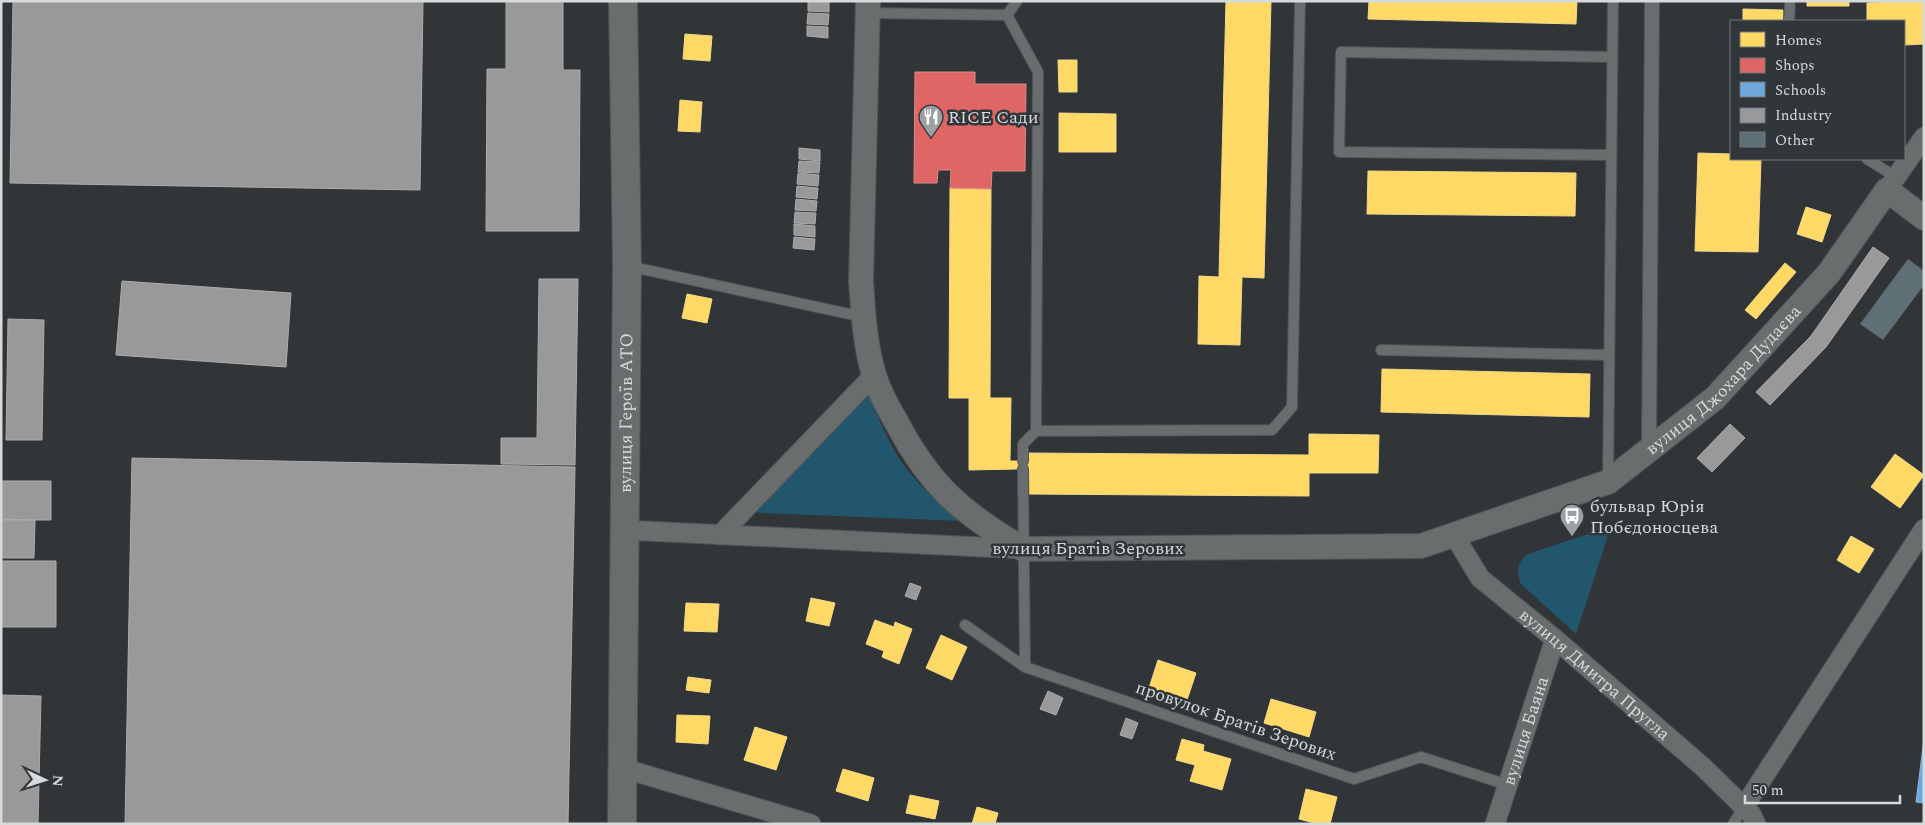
<svg xmlns="http://www.w3.org/2000/svg" width="1925" height="825" viewBox="0 0 1925 825" font-family="Spectral,serif">
<style>
.green{fill:#22566c}
.homes{fill:#ffd966;stroke:#f3d989}
.shops{fill:#e06666;stroke:#dd8989}
.schools{fill:#6fa8dc;stroke:#8eb7dc}
.industry{fill:#999;stroke:#abacad}
.building{fill:#5f6f76}
.lines{fill:none;stroke-linecap:round;stroke-linejoin:round}
.service-casing{stroke:#4f5354;stroke-width:12}
.pedestrian-casing{stroke:#4f5354;stroke-width:16}
.minor-casing{stroke:#4f5354;stroke-width:21}
.tertiary-casing{stroke:#4f5354;stroke-width:26}
.secondary-casing{stroke:#4f5354;stroke-width:30}
.service{stroke:#6a6d6e;stroke-width:10}
.pedestrian{stroke:#6a6d6e;stroke-width:14}
.minor{stroke:#6a6d6e;stroke-width:19}
.tertiary{stroke:#6a6d6e;stroke-width:24}
.secondary{stroke:#6a6d6e;stroke-width:28}
.labels{text-anchor:middle;dominant-baseline:central;stroke-width:5;stroke-linejoin:round;paint-order:stroke}
.poi-label{font-size:18px;fill:#d6dadb;stroke:#303639;text-anchor:start}
.street-label{font-size:18px;fill:#d6dadb;stroke:#303639}
</style>
<rect width="100%" height="100%" fill="#323537"/>
<path class="green" d="M864,386c12,25 25,60 42,82 15,20 36,37 56,53l-223,-9z
M1603,529l5,1 -1,9 -31,95 -55,-50c-5,-13 -4,-22 7,-30z"/>
<path class="homes" d="M1226,1h45l-7,277 -22,-1 -2,68 -42,-1 1,-68 20,1z
M1369,1h208l-1,23 -208,-5z
M1807,1h42v5h-42z
M1901,2h23v42l-20,1v-24h-37v-18z
M1743,9l40,1v11h-40z
M685,34l27,2 -2,25 -27,-2z
M1058,60h19v32h-18z
M680,100l22,2 -2,30 -22,-1z
M1059,113l57,1v38h-57z
M1698,153l33,1v5h30l-3,93 -63,-1z
M1368,171l208,2 -1,43 -208,-2z
M950,188l41,1 -1,209h21l-1,63h9l-1,8 -49,1v-72h-20z
M1806,207l25,8 -9,27 -25,-8z
M1785,263l11,9 -40,47 -11,-9z
M687,294l25,5 -5,24 -25,-5z
M1382,369l208,5 -1,43 -208,-5z
M1309,434l70,1 -1,38h-69v23l-282,-2 -9,-25 1,-8 8,-8 282,2z
M1895,454l29,21 -24,33 -29,-21z
M1851,536l23,13 -15,24 -22,-13z
M811,598l24,5 -6,23 -23,-5z
M686,603l33,1 -2,28 -33,-1z
M875,620l19,7 1,-5 17,7 -13,35 -17,-7 2,-6 -18,-7z
M941,635l26,12 -15,33 -26,-12z
M1158,660l38,13 -9,27 -38,-12z
M688,677l23,3 -2,13 -23,-3z
M1271,699l45,13 -7,25 -45,-14z
M677,715l33,1 -2,28 -32,-2z
M755,727l32,10 -11,33 -32,-10z
M1182,739l22,6 -1,6 28,8 -9,31 -32,-9 5,-16 -19,-5z
M843,769l31,9 -6,23 -32,-10z
M1306,789l31,8 -7,27h-12l-19,-5z
M910,795l29,6 -4,18 -29,-6z
M977,807l21,6 -3,11h-23z"/>
<path class="shops" d="M915,72h60v12h51l-1,87h-33l-1,18 -41,-1 1,-18h-13l-1,13h-23z"/>
<path class="schools" d="M1924,739v64l-8,-1z"/>
<path class="industry" d="M13,1h410l-3,189 -410,-7z
M506,1h57v69h17l-1,161h-93l1,-162h19z
M808,1h21v11l-21,-1z
M808,13l21,1 -1,11 -21,-1z
M807,26l21,1v11l-21,-2z
M799,148l21,2v11l-21,-2z
M799,161l21,1 -1,11 -21,-1z
M798,173l21,2 -1,11 -21,-2z
M797,186l21,2 -1,11 -21,-2z
M796,199l21,2 -1,10 -21,-1z
M795,212l21,1 -1,11 -21,-1z
M794,224l21,2v11l-21,-2z
M794,237l21,2 -1,11 -21,-2z
M1873,247l16,11 -63,89 -56,58 -14,-13 55,-56z
M539,279h39l-3,186 -74,-1v-26h36z
M122,281l169,12 -5,74 -170,-12z
M8,319l36,1 -2,120h-36z
M1730,424l15,14 -33,34 -15,-14z
M132,458l443,9 -7,357h-443z
M1,481h50v39h-50z
M1,519l34,1 -1,38h-33z
M1,561h55v66h-55z
M910,583l11,4 -5,13 -11,-4z
M1048,691l15,7 -7,17 -16,-6z
M1,695l40,1 -3,128h-37z
M1126,718l12,5 -6,16 -12,-4z"/>
<path class="building" d="M1908,259l16,12v14l-41,55 -23,-16z"/>
<g class="lines">
<defs>
<path id="service" d="M868,13l139,2
M1007,15l31,57 -2,359 236,-1 20,-23 8,-406
M1007,15l10,-14
M1789,21l1,-16
M1611,155l-272,-3 2,-100 271,5
M1867,159l29,18
M628,266l235,51
M1381,350l228,5
M1023,461v-17l13,-13
M1023,469l2,198
M1608,480l5,-479
M965,625l60,42 329,112 67,-22 87,28
M1733,824l11,-17"/>
<path id="pedestrian" d="M1649,449l3,-448"/>
<g id="minor">
<path d="M1887,190l37,-53"/>
<path d="M624,530l399,19"/>
<path d="M720,535l154,-160"/>
<path id="s1" d="M1454,535l26,43 75,61 148,128 48,47 5,10"/>
<path d="M622,768l189,56"/>
<path d="M1744,807l180,-278"/>
<path id="s2" d="M1495,824l60,-185"/>
</g>
<g id="tertiary">
<path id="s3" d="M868,1l-7,280c2,31 4,64 13,94 5,16 14,33 23,48 33,63 65,90 126,126l398,-3 187,-64 107,-84 114,-125 58,-83 37,28"/>
</g>
<g id="secondary">
<path id="s4" d="M622,824l5,-559 -4,-264"/>
</g>
</defs>
<use href="#service" class="service-casing"/>
<use href="#pedestrian" class="pedestrian-casing"/>
<use href="#minor" class="minor-casing"/>
<use href="#tertiary" class="tertiary-casing"/>
<use href="#secondary" class="secondary-casing"/>
<use href="#service" class="service"/>
<use href="#pedestrian" class="pedestrian"/>
<use href="#minor" class="minor"/>
<use href="#tertiary" class="tertiary"/>
<use href="#secondary" class="secondary"/>
</g>
<defs>
<symbol id="restaurant-pin" viewBox="-11 -11 22 30"><path d="M0 17L-7.5 6A9.5 9.5 0 1 1 7.5 6Z" fill="#9da0a2" stroke="#303639"/><path d="M-5-6h1v4h1v-4h1v4h1v-4h1v5L-1.5 .5V6h-2V.5L-5-1ZM5-6V6H3V1.5H1.5Q1.5-4 5-6Z" fill="#fff"/></symbol>
<symbol id="bus-pin" viewBox="-11 -11 22 30"><path d="M0 17L-7.5 6A9.5 9.5 0 1 1 7.5 6Z" fill="#9da0a2" stroke="#303639"/><path d="M-5-6H5V4H4V6H2V4H-2V6H-4V4H-5ZM-3.5-4V0h7V-4ZM-3.5 1.2v1.5H-2V1.2ZM2 1.2v1.5H3.5V1.2Z" fill="#fff"/></symbol>
</defs>
<g fill-rule="evenodd">
<use href="#restaurant-pin" x="917" y="103" width="28" height="38"/>
<use href="#bus-pin" x="1558" y="502" width="28" height="38"/>
</g>
<g class="labels">
<g class="poi-label">
<text x="948" y="117">RICE Сади</text>
<text x="1590" y="506">бульвар Юрія<tspan x="1590" dy="21">Побєдоносцева</tspan></text>
</g>
<g class="street-label">
<text stroke="none"><textPath href="#s3" startOffset="1360">вулиця Джохара Дудаєва</textPath></text>
<text stroke="none"><textPath href="#s4" startOffset="411">вулиця Героїв АТО</textPath></text>
<text x="1088" y="548">вулиця Братів Зерових</text>
<text stroke="none"><textPath href="#s1" startOffset="200">вулиця Дмитра Пругла</textPath></text>
<text transform="translate(1236 721) rotate(19)">провулок Братів Зерових</text>
<text stroke="none"><textPath href="#s2" startOffset="98">вулиця Баяна</textPath></text>
</g>
</g>
<rect width="1925" height="825" fill="none" stroke="#d6dadb" stroke-width="5"/>
<rect x="1730" y="20" width="175" height="140" fill="#303639" stroke="#72787a"/>
<rect x="1740" y="32" width="25" height="15" fill="#ffd966" stroke="#72787a"/>
<text x="1775" y="45" font-size="15" fill="#d6dadb">Homes</text>
<rect x="1740" y="58" width="25" height="15" fill="#e06666" stroke="#72787a"/>
<text x="1775" y="70" font-size="15" fill="#d6dadb">Shops</text>
<rect x="1740" y="82" width="25" height="15" fill="#6fa8dc" stroke="#72787a"/>
<text x="1775" y="95" font-size="15" fill="#d6dadb">Schools</text>
<rect x="1740" y="108" width="25" height="15" fill="#999999" stroke="#72787a"/>
<text x="1775" y="120" font-size="15" fill="#d6dadb">Industry</text>
<rect x="1740" y="132" width="25" height="15" fill="#5f6f76" stroke="#72787a"/>
<text x="1775" y="145" font-size="15" fill="#d6dadb">Other</text>
<g transform="translate(45 780) rotate(94)" stroke="#303639" stroke-width="4" paint-order="stroke">
<path d="M0-4L9 19L0 12L-9 19Z" fill="#d6dadb"/>
<text y="-8" font-size="14" font-weight="bold" text-anchor="middle" fill="#d6dadb">N</text>
</g>
<path d="M1745 795v8h155v-8" fill="none" stroke="#d6dadb" stroke-width="2.5"/>
<text x="1752" y="795" font-size="15" fill="#d6dadb" stroke="#303639" stroke-width="4" paint-order="stroke">50 m</text>
</svg>
